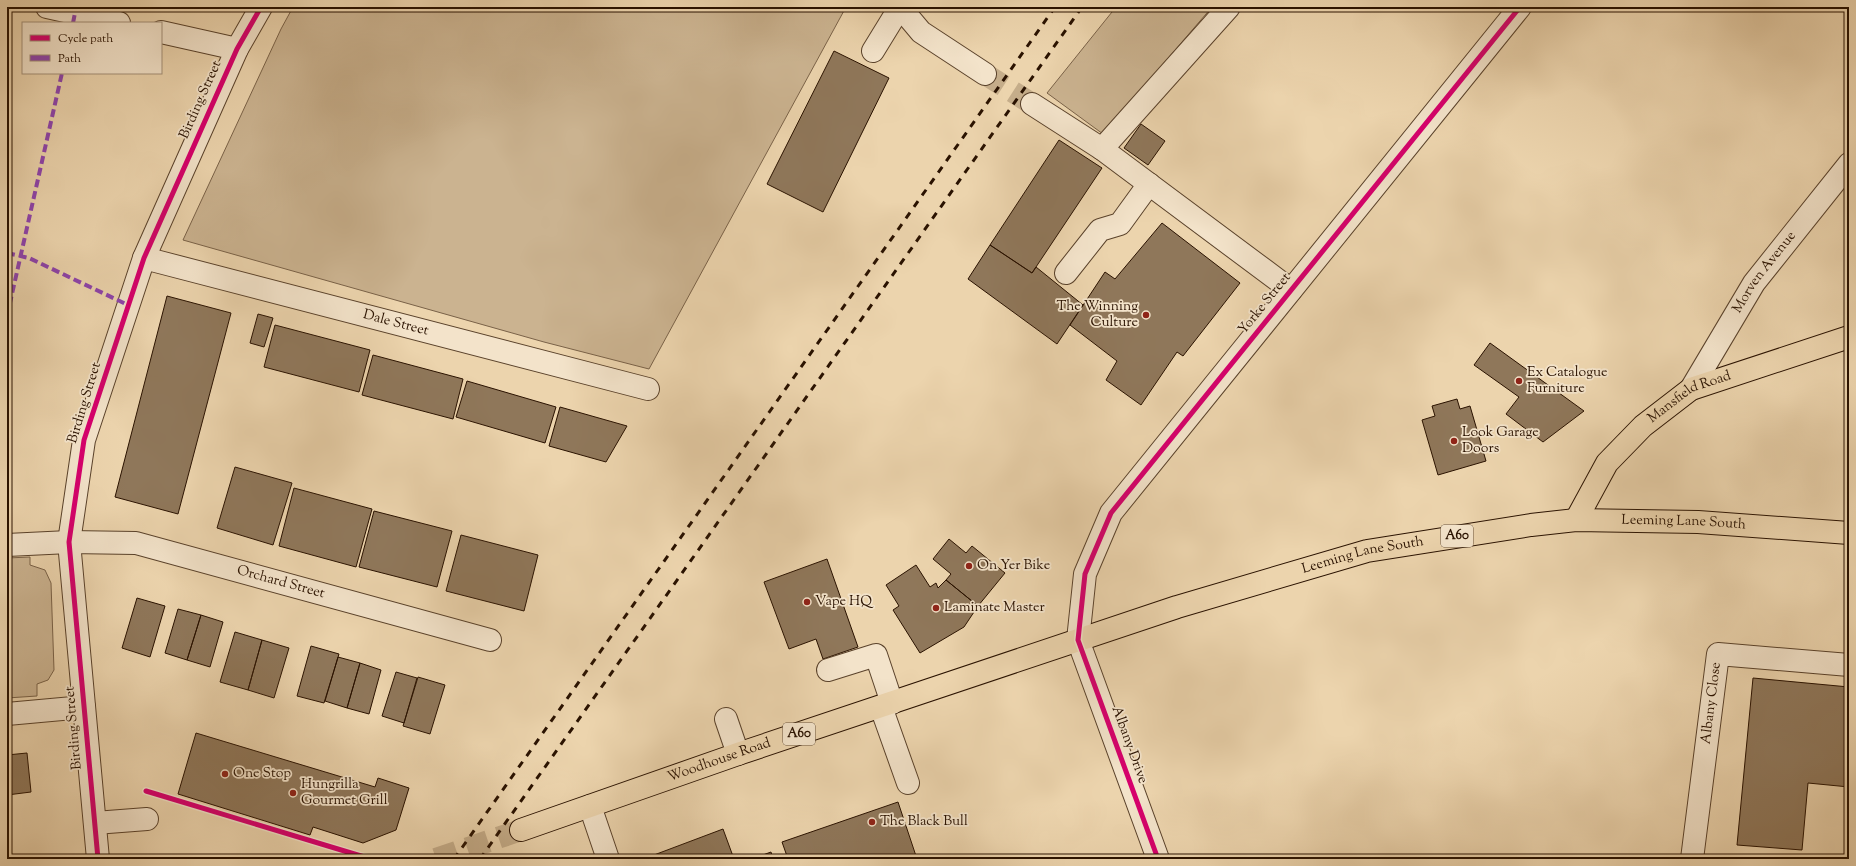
<svg xmlns="http://www.w3.org/2000/svg" width="1856" height="866" viewBox="0 0 1856 866" font-family="'Sorts Mill Goudy',serif">
<style>
.green{fill:#cbb390;stroke:#7a6248}
.building{fill:#8f775a;stroke:#2a1200}
.lines{fill:none;stroke-linecap:round;stroke-linejoin:round}
.minor-tunnel{stroke:#c5ad8a;stroke-width:22;stroke-dasharray:22 11;stroke-linecap:butt}
.highway-tunnel{stroke:#c5ad8a;stroke-width:22;stroke-dasharray:22 11;stroke-linecap:butt}
.minor-casing{stroke:#5a422b;stroke-width:24}
.major-casing{stroke:#2a1200;stroke-width:24}
.highway-casing{stroke:#2a1200;stroke-width:24}
.minor{stroke:#f3e3ca;stroke-width:22}
.major{stroke:#ecd4ad;stroke-width:22}
.highway{stroke:#ecd4ad;stroke-width:22}
.rail{stroke:#2a1200;stroke-width:3;stroke-dasharray:7 7;stroke-linecap:butt}
.quiet{stroke:#8e44ad;stroke-width:4;stroke-dasharray:8 4;stroke-linecap:butt}
.cycleway-casing{stroke:#f3e3ca;stroke-width:8}
.cycleway{stroke:#d6006c;stroke-width:5}
.poi-dot{fill:#8f2418;stroke:#f3e3ca;stroke-width:1.5}
.labels{text-anchor:middle;dominant-baseline:central;stroke-width:3.5;stroke-linejoin:round;paint-order:stroke}
.shield{fill:#f3e3ca;stroke:#66513d;stroke-width:1}
.shield-label{font-size:13px;font-weight:bold;fill:#2a1200}
.street-label{font-size:14px;fill:#2a1200;stroke:#f3e3ca}
.poi-label{font-size:14px;fill:#2a1200;stroke:#f3e3ca;text-anchor:start}
</style>
<rect width="100%" height="100%" fill="#ecd4ad"/>
<filter id="stains"><feTurbulence type="fractalNoise" baseFrequency=".005" numOctaves="4"/><feColorMatrix values="0 0 0 0 .2 0 0 0 0 .09 0 0 0 0 .02 0 0 0 .5 -.17"/></filter>
<radialGradient id="worn" r=".72"><stop offset=".6" stop-color="#630" stop-opacity="0"/><stop offset="1" stop-color="#630" stop-opacity=".3"/></radialGradient>
<path class="green" d="M293,7h553l-197,362 -105,-27 -361,-102 98,-211z
M1116,7h96l-109,127 -56,-41z
M30,557v8l15,5 6,13 3,87 -6,10 -11,4v12l-30,2v-140z"/>
<path class="building" d="M834,51l55,27 -66,134 -56,-28z
M1141,124l24,17 -17,24 -24,-17z
M1059,140l43,28 -70,105 -42,-28z
M1162,223l78,60 -57,73 -6,-4 -36,53 -35,-25 11,-19 -47,-36 35,-53 10,7z
M990,245l42,28 4,-6 47,38 -26,39 -89,-65z
M167,296l64,17 -53,201 -63,-17z
M258,314l15,4 -9,29 -14,-4z
M275,325l95,25 -11,42 -95,-25z
M1490,343l94,68 -41,31 -37,-28 13,-17 -45,-32z
M373,355l90,24 -10,40 -91,-24z
M467,381l89,26 -11,36 -89,-26z
M1457,399l3,10 10,-3 16,55 -48,14 -16,-55 13,-4 -3,-10z
M560,407l67,19 -21,36 -57,-16z
M7,454h2l1,42h-3z
M235,467l57,16 -19,62 -56,-17z
M294,488l78,21 -16,58 -77,-21z
M374,511l78,20 -15,56 -78,-20z
M461,535l77,20 -14,56 -78,-20z
M949,539l17,14 6,-7 33,27 -27,33 -32,-26 5,-6 -18,-15z
M827,559l31,88 -35,12 -7,-20 -27,10 -25,-67z
M916,565l14,22 6,-4 2,5 8,-8 32,26 -14,21 -44,26 -27,-43 6,-4 -13,-21z
M137,598l28,8 -15,51 -28,-9z
M178,609l23,6 -14,45 -22,-7z
M201,615l22,7 -13,45 -23,-7z
M235,632l27,8 -14,50 -28,-8z
M262,640l27,8 -15,50 -26,-8z
M311,646l28,8 -15,49 -27,-7z
M338,657l22,6 -13,45 -22,-7z
M360,663l21,7 -12,44 -22,-6z
M396,672l21,6 -13,45 -22,-7z
M418,677l27,8 -15,49 -27,-8z
M1753,678l96,9v100l-41,-4 -6,67 -65,-5z
M196,733l179,54 3,-9 31,10 -13,42 -33,13 -50,-16 -3,8 -132,-41z
M27,753l4,39 -24,3v-40z
M898,802l19,57h-129l-6,-17z
M723,829l11,30 -88,-1z
M771,852l2,7h-21z"/>
<g class="lines">
<path class="minor-tunnel" d="M985,74l47,30"/>
<path class="highway-tunnel" d="M436,859l85,-29"/>
<defs>
<g id="minor">
<path d="M47,7l72,16"/>
<path d="M900,7l21,25 64,42"/>
<path d="M161,32l76,17"/>
<path d="M873,51l27,-44"/>
<path d="M1032,104l70,45 189,141"/>
<path d="M1102,149l127,-142"/>
<path id="s1" d="M144,258l504,131"/>
<path d="M1066,273l34,-43 20,-6 29,-40"/>
<path id="s2" d="M1691,389l63,-106 95,-119"/>
<path id="s3" d="M7,545l62,-3 67,1 354,97"/>
<path d="M828,670l48,-15 16,48"/>
<path d="M881,707l27,76"/>
<path d="M7,714l77,-7"/>
<path d="M726,719l12,35"/>
<path d="M590,806l18,53"/>
<path d="M95,823l52,-4"/>
<path d="M98,859l-29,-317 15,-102 60,-182 93,-209 24,-42"/>
<path d="M1158,859l-80,-219 7,-66 26,-61 409,-506"/>
<path id="s4" d="M1692,859l26,-205 131,11"/>
</g>
<g id="major">
<path id="s5" d="M1576,520l31,-57 36,-37 48,-37 158,-52"/>
</g>
<g id="highway">
<path id="s6" d="M521,830l217,-76 439,-147 190,-56 164,-26 45,-5 122,2 151,11"/>
</g>
</defs>
<use href="#minor" class="minor-casing"/>
<use href="#major" class="major-casing"/>
<use href="#highway" class="highway-casing"/>
<use href="#minor" class="minor"/>
<use href="#major" class="major"/>
<use href="#highway" class="highway"/>
<path class="rail" d="M454,859l601,-852
M480,859l602,-852"/>
<path class="quiet" d="M73,23l2,-10
M7,253l22,5 99,47
M7,316l55,-243"/>
<defs>
<path id="cycleway" d="M146,791l225,68
M98,859l-29,-317 15,-102 60,-182 93,-209 24,-42
M1158,859l-80,-219 7,-66 26,-61 409,-506"/>
</defs>
<use href="#cycleway" class="cycleway-casing"/>
<use href="#cycleway" class="cycleway"/>
</g>
<g class="poi-dot">
<circle cx="1146" cy="315" r="4"/>
<circle cx="1519" cy="381" r="4"/>
<circle cx="1454" cy="441" r="4"/>
<circle cx="969" cy="566" r="4"/>
<circle cx="807" cy="602" r="4"/>
<circle cx="936" cy="608" r="4"/>
<circle cx="225" cy="774" r="4"/>
<circle cx="293" cy="793" r="4"/>
<circle cx="872" cy="822" r="4"/>
</g>
<g class="labels">
<g class="shield">
<rect x="1441" y="525" width="32" height="22" rx="3"/>
<rect x="783" y="723" width="32" height="22" rx="3"/>
</g>
<g class="shield-label">
<text x="1457" y="536">A60</text>
<text x="799" y="734">A60</text>
</g>
<g class="street-label">
<text transform="translate(201 100) rotate(-66)">Birding Street</text>
<text stroke="none"><textPath href="#s2" startOffset="138">Morven Avenue</textPath></text>
<text transform="translate(1265 304) rotate(-51)">Yorke Street</text>
<text stroke="none"><textPath href="#s1" startOffset="260">Dale Street</textPath></text>
<text stroke="none"><textPath href="#s5" startOffset="172">Mansfield Road</textPath></text>
<text transform="translate(85 403) rotate(-73)">Birding Street</text>
<text stroke="none"><textPath href="#s6" startOffset="1210">Leeming Lane South</textPath></text>
<text stroke="none"><textPath href="#s6" startOffset="886">Leeming Lane South</textPath></text>
<text stroke="none"><textPath href="#s3" startOffset="279">Orchard Street</textPath></text>
<text stroke="none"><textPath href="#s4" startOffset="157">Albany Close</textPath></text>
<text transform="translate(74 728) rotate(-95)">Birding Street</text>
<text transform="translate(1129 745) rotate(70)">Albany Drive</text>
<text stroke="none"><textPath href="#s6" startOffset="210">Woodhouse Road</textPath></text>
</g>
<g class="poi-label">
<text x="1138" y="307" text-anchor="end">The Winning<tspan x="1138" dy="16">Culture</tspan></text>
<text x="1527" y="373">Ex Catalogue<tspan x="1527" dy="16">Furniture</tspan></text>
<text x="1462" y="433">Look Garage<tspan x="1462" dy="16">Doors</tspan></text>
<text x="977" y="566">On Yer Bike</text>
<text x="815" y="602">Vape HQ</text>
<text x="944" y="608">Laminate Master</text>
<text x="233" y="774">One Stop</text>
<text x="301" y="785">Hungrilla<tspan x="301" dy="16">Gourmet Grill</tspan></text>
<text x="880" y="822">The Black Bull</text>
</g>
</g>
<rect width="1856" height="866" fill="none" stroke="#ecd4ad" stroke-width="24"/>
<rect x="8" y="8" width="1840" height="850" fill="none" stroke="#2a1200" stroke-width="2"/>
<rect x="12" y="12" width="1832" height="842" fill="none" stroke="#2a1200"/>
<rect x="22" y="22" width="140" height="52" fill="#f3e3ca" stroke="#a38f79"/>
<rect x="30" y="35" width="20" height="6" fill="#d6006c" stroke="#a38f79"/>
<text x="58" y="42" font-size="12" fill="#2a1200">Cycle path</text>
<rect x="30" y="55" width="20" height="6" fill="#8e44ad" stroke="#a38f79"/>
<text x="58" y="62" font-size="12" fill="#2a1200">Path</text>
<rect width="100%" height="100%" filter="url(#stains)"/>
<rect width="100%" height="100%" fill="url(#worn)"/>
</svg>
